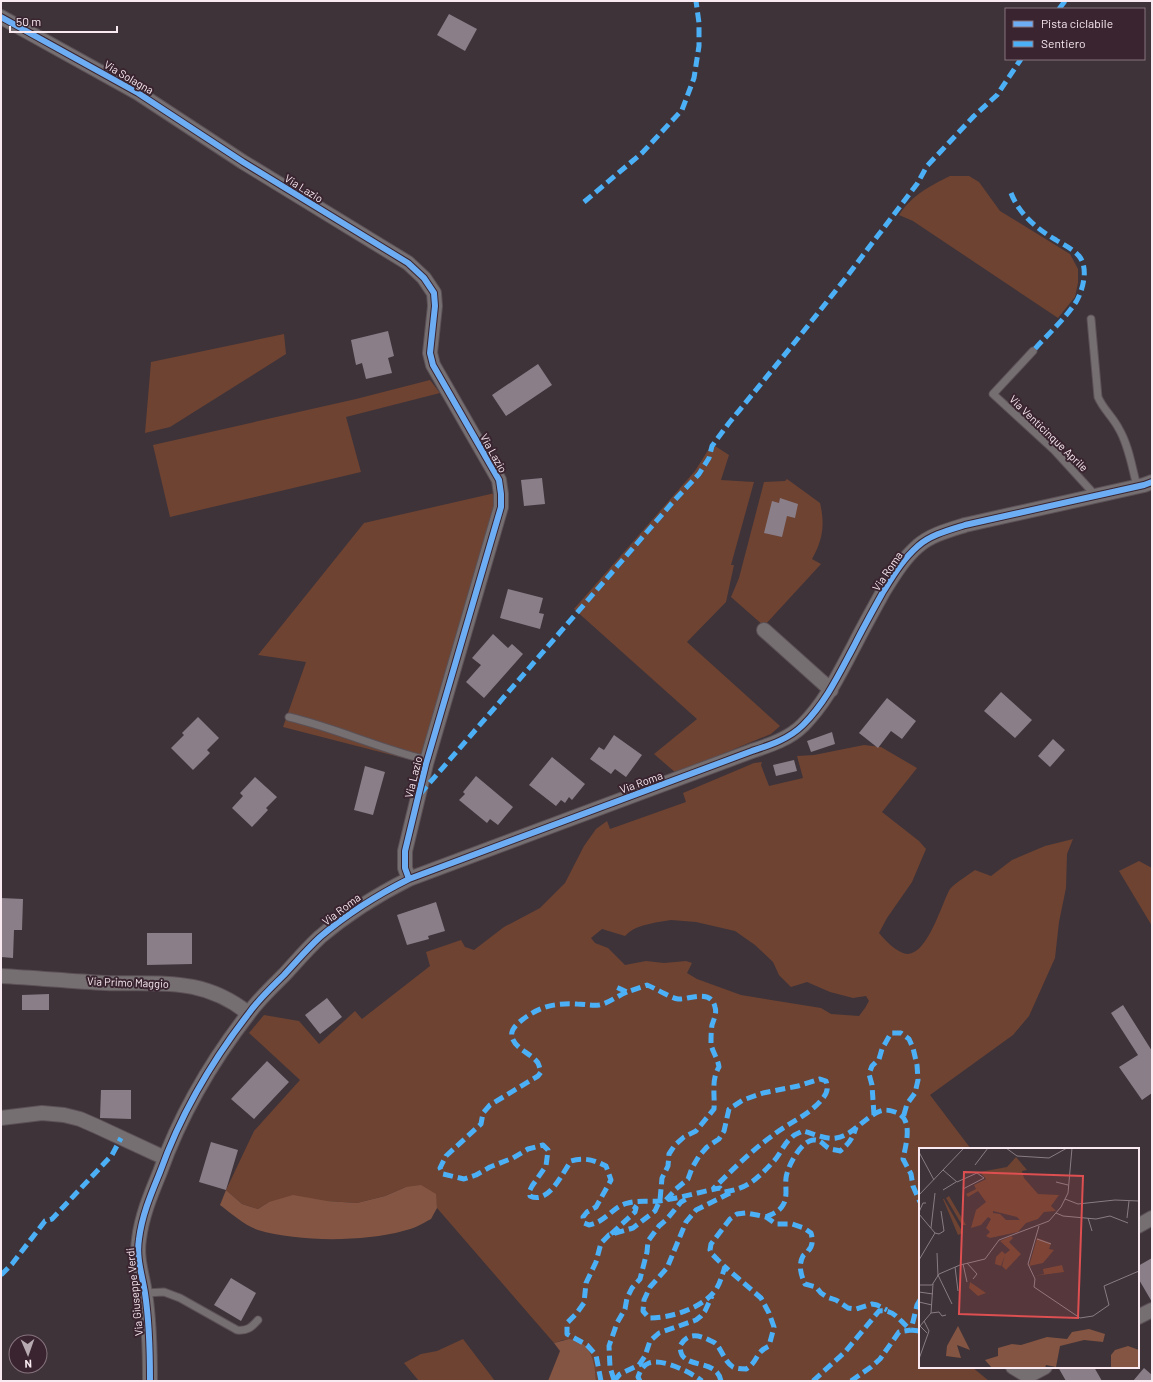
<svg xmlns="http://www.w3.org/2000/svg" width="1153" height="1382" viewBox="0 0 1153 1382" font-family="Barlow,sans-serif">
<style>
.green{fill:#6e4332;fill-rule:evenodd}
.forest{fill:#845542}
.building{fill:#8a7e89}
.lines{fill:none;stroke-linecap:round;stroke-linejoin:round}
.service-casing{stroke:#5b5156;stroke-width:9}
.minor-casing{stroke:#5b5156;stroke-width:16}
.service{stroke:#766f72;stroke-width:7}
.minor{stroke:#766f72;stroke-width:14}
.quiet{stroke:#4cb0f7;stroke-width:5;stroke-dasharray:10 5;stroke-linecap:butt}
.cycleway-casing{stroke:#39242f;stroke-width:8}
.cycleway{stroke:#6dadf4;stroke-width:6}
.labels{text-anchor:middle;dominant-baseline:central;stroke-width:4;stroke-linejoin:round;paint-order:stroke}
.street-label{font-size:11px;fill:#f9eaf1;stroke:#39242f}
.inset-road{fill:none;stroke:#897c83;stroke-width:1}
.view{fill:#dd4f50;fill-opacity:0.15;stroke:#dd4f50;stroke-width:2}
.inset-edge{fill:none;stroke:#f9eaf1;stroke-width:2}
</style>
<rect width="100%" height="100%" fill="#3e3339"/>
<path class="green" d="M950,176h19l10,6 21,29 70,43 8,15v14l-3,14 -17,21 -145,-97 -14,-6c13,-20 31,-29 51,-39z
M284,334l2,20 -116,73 -25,6 6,-71z
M430,380l10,13 -94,24 15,55 -191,45 -17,-72 203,-46z
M712,444l17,11 -8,25 33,2 -23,83h3l-8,37 -39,40 93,84 -9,8 -95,39 -22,-19 43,-35 -123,-110 121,-138z
M787,479l33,24c5,21 3,37 -8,56l9,5 -57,62 -33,-29 8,-19 25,-96 21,-1z
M495,493l2,17 -74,253 -140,-36 23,-65 -48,-7 106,-132z
M864,745l17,2 36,21 -35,44 37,29 7,8 -14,33 -25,36 -8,15c7,8 14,16 24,20 23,9 39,-51 47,-64 5,-6 18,-14 25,-19l16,6 21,-16 33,-14 28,-7 -6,15 -1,34 -7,34 -4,36 -26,58 -16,19 -83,60 41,54h-51v218h52l17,14h-393l-1,-10 -21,-32 -11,1 -9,3 -117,-135 -2,-14 -29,-7 -21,9 -28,7 -30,-2 -58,1 -11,7 -16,-5 -16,-14 28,-59 46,-51 -51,-47 15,-18 35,6 20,23 36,-33 7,8 68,-53 -4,-14 35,-12 4,7 9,3 30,-23 36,-19 25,-25 19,-37 12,-17 11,-8 3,8 76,-27 -3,-9 71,-30 8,-1 -1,3 8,21 34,-8 -6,-22 17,-1zM671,920l25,2 39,9 20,14 18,17 6,13 12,12 16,-5 23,10 23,6 13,-2 3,5 -4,7 -6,8 -28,-2 -10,-6 -80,-13 -44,-16 -10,-6 5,-10 -6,-2 -22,2 -18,-2 -21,4 -17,-17 -13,-5 -4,-5 11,-9 23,7c11,-12 30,-13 46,-16z
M1139,861l13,7v58l-33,-55z
M463,1339l32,42h-76l-15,-18 17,-9 16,-3z"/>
<path class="forest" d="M421,1185l15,9 1,14 -6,11c-9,5 -18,10 -28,12 -40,11 -105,11 -145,-1 -14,-5 -26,-16 -38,-25l6,-15 16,14 16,5 11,-7 24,-7 34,6 30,2 28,-7 21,-9z
M569,1339c22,1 26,24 27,42h-48l12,-30 -6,-8z"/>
<path class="building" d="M449,14l28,15 -12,22 -28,-16z
M388,331l6,25 -6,2 4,15 -26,6 -4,-16 -6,2 -5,-25z
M538,364l14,21 -46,31 -14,-21z
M542,478l3,26 -21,2 -3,-26z
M780,498l18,6 -3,14 -8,-2 -5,21 -18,-4 8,-32 7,2z
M508,589l35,9 -4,15 5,1 -4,15 -40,-11z
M493,634l15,14 4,-4 11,10 -39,44 -18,-16 15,-17 -9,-7z
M1001,692l31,28 -17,18 -31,-27z
M887,698l29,23 -14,18 -11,-8 -13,17 -19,-15z
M198,717l21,21 -12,12 3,3 -17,17 -22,-22 13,-13 -2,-2z
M832,732l3,12 -24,8 -4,-11z
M614,735l28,20 -16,22 -11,-8 -4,5 -21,-15 9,-12 5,3z
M1053,739l12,11 -15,17 -12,-11z
M552,757l33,27 -13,16 -3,-3 -4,6 -4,-3 -5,6 -27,-21z
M794,760l3,11 -21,5 -3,-11z
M365,766l20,6 -12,43 -19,-5z
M476,776l37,31 -15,18 -8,-6 -3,4 -28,-23 6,-6 -2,-2z
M255,777l22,20 -11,11 2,2 -16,17 -20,-19 11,-12 -3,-3z
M1,898l22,1 -1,31h-8l-1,28 -12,-1z
M436,902l9,29 -17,5 1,3 -22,6 -10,-30z
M147,933h45v31l-45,1z
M49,994v16h-27v-15z
M327,998l15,19 -22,17 -15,-19z
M1123,1005l29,46v42l-10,7 -23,-33 19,-12 -27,-42z
M267,1061l22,21 -35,37 -23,-20z
M101,1090h30v29l-31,-1z
M211,1142l27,8 -12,40 -27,-8z
M1152,1258v44l-14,-24v-12z
M231,1278l25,15 -15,28 -27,-16z
M1058,1367h36l8,14h-36z
M1144,1368l8,7v6h-19z"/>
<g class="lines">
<defs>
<path id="service" d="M1091,319l7,78c5,12 15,20 21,32 10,17 13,39 18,57
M1033,351l-40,43 61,56 42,46
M289,717c47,11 91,32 138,43
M145,1293l19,-1 16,6 57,32c10,1 14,-2 21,-10"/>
<path id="minor" d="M1,17l137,76 105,69 165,101 16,15 10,15 1,13 -5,47 3,12 66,115 2,14v13l-75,257 -21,87v17l4,11
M764,630l67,60
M1,976c35,2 69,5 104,7 55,2 96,-7 143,30
M1,1118l41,-5 22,2 16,4 16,7 69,32
M1138,1226l14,-8
M1138,1317l14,-7
M1013,1367l15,9 17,-9
M150,1381c0,-28 -1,-61 -5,-88 -3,-19 -9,-35 -6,-54 3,-24 12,-45 21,-67 21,-59 51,-110 89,-159 10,-14 23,-26 35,-38 12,-13 23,-26 36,-38 27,-23 57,-42 89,-58l343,-128c18,-6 37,-12 51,-26 23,-23 36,-51 51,-79 9,-18 19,-36 29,-54 10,-16 20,-33 35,-46 12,-11 31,-16 47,-21l179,-40 8,-3"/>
</defs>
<use href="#service" class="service-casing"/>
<use href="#minor" class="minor-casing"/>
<use href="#service" class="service"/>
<use href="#minor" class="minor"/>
<path class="quiet" d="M1059,9l6,-8
M1011,193c8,21 26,36 45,47 8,5 17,9 23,16 10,12 4,34 -3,46 -12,18 -29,33 -43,49
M584,202l58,-49 40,-43 12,-32 5,-32v-23l-3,-22
M420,794l252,-291 27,-29 10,-16 3,-12 17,-23 62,-76 54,-68 72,-95 10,-18 47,-50 23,-21 24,-36
M627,992c-10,4 -18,11 -28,13 -8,1 -14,-1 -22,-1 -22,-1 -37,2 -55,16 -5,4 -12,10 -10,17 3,12 19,16 26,26 1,2 2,6 3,9l-3,4 -48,29 -7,8 -2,11 -35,32 -6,12 3,6 21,5 12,-4 14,-8 23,-9 15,-9 15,-4 5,5 -2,16 -14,20 -2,4v6c18,9 32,-22 41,-35 13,-4 23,-1 35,5l5,14 -15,27 -9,5 -4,5 1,6 5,2c17,-3 24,-19 39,-22 10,-3 21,-1 31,-2 21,-3 41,-9 61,-13l4,4c23,-3 33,-13 49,-30 7,-7 11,-19 19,-25 3,-3 7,-4 11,-6 9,2 23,9 33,7 17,-3 27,-19 42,-26 6,-3 11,-2 17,0 19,6 11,32 8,47l8,15 2,12 7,16
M874,1115l-2,-30 -3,-11 3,-8 7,-7 3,-10 9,-16h10l8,6 4,9 4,17 1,15 -3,13 -8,11 -4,14
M730,1193l-34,17 -10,12 -19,46 -17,19 -6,13 -1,11 6,7c21,0 51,-9 65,-26 6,-7 8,-17 11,-25l-13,-13 -2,-4 1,-6 19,-25 7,-5 9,-1 11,2 9,2 10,7h16l12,4 7,5c2,7 2,13 -3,18 -1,2 -4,3 -5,5 -5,9 -2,19 2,28l11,3 5,6 6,4 9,3 12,8 8,1 16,-5 5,1 10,5
M666,1200l10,-11 12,-10 4,-11 7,-12 8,-9 12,-8 5,-8 5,-22 14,-9 20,-7 35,-7 22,-7 6,2c2,6 2,11 -3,17 -13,17 -35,25 -51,38 -21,15 -41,35 -59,53
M766,1217c6,-3 13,-5 17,-12 5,-8 2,-18 3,-27 1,-11 15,-37 27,-38 9,-1 11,7 18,9 3,1 7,1 9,2 9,-7 13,-13 16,-24
M611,1234l24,-22 1,-4 -8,-5
M1,1275l11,-11 33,-43 7,-2 60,-64 9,-17
M920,1300l-3,5 -6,25 9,1
M614,1380l-4,-13 -1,-21 8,-23 8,-14 2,-11 5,-10 8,-9 7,-27 1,-11 11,-15 8,-7 14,-17 9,-5
M601,1381l-5,-26 -9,-10 -20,-11v-11l9,-9 8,-11 2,-20 10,-21 5,-19 8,-8 24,-7 22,-17 5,-11 2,-22 6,-12 1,-12 6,-9 9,-8 12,-6 18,-22c1,-15 -3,-29 5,-42 -1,-8 -7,-16 -8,-23 0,-6 0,-13 1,-19 2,-6 5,-12 3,-18 -4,-19 -27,-7 -37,-8 -7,-1 -23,-11 -31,-14l-20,7 -11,-5
M614,1381l6,-7 19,-9 6,-9 5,-15 9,-8 37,-13 5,-4 4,-5 7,-15
M640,1381l-2,-4c2,-6 5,-12 11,-14 14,-5 43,10 53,18
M721,1381c-4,-21 -31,-13 -39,-26 -1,-2 -2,-6 -2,-9 7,-13 17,-12 29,-6 2,1 6,2 8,5 5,6 8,17 16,22 4,2 9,2 13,2 13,-8 8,-16 23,-23l5,-19 -5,-14 -8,-15 -36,-31
M813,1381l32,-29 34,-41c16,-2 20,10 32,19
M851,1381l20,-14 9,-8 19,-27 12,-2"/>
<defs>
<path id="cycleway" d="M1,17l137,76 105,69 165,101 16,15 10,15 1,13 -5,47 3,12 66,115 2,14v13l-75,257 -21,87v17l4,11
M150,1381c0,-28 -1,-61 -5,-88 -3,-19 -9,-35 -6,-54 3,-24 12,-45 21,-67 21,-59 51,-110 89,-159 10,-14 23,-26 35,-38 12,-13 23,-26 36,-38 27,-23 57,-42 89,-58l343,-128c18,-6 37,-12 51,-26 23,-23 36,-51 51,-79 9,-18 19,-36 29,-54 10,-16 20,-33 35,-46 12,-11 31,-16 47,-21l179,-40 8,-3"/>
</defs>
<use href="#cycleway" class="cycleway-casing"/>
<use href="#cycleway" class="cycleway"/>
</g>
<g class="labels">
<g class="street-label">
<text transform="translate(129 77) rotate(30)">Via Solagna</text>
<text transform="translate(304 188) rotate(32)">Via Lazio</text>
<text transform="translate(1049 433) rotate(44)">Via Venticinque Aprile</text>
<text transform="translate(494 453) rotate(61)">Via Lazio</text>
<text transform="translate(887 571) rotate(-56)">Via Roma</text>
<text transform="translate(413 777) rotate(-76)">Via Lazio</text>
<text transform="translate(641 782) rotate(-20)">Via Roma</text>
<text transform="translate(341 909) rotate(-37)">Via Roma</text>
<text transform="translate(128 982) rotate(2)">Via Primo Maggio</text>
<text transform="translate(134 1292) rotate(-96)">Via Giuseppe Verdi</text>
</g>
</g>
<g transform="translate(919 1148)">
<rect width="220" height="220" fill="#3e3339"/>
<path d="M97,9l11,13 -5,1 2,7 14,16 21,1 -8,11 5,5 -12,1 -6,7 -12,4 -8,9 -28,6 -4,-2 4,-4 -4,-4 5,-9 -3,-2 -7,8 -10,3 5,-18 10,-8 -8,-11 -10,6 -2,-3 10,-5 -2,-4 12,-6 -6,-7 27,-5zM74,63l24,6 3,3h-14l-6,-6 -7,-1zM30,48l7,12 10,17h-4l-16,-27zM24,51h1l19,34 -5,2zM92,88l2,2 -4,4 12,12 -15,16 -4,-4 3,-11 -4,11 -6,-2 1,-7 6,-6 3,3 5,-4 -10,-9zM118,90l14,5 -2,6 5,1 -11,13 -14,3zM143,117l2,7 -30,4 10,-2 -1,-5zM51,134l16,11 -8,3 -9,-8z" fill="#6e4332" fill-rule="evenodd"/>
<path d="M39,178l12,24 -13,-5 4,13 -15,-2 1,-10zM170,181l16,5 -2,8 -19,-2 -24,6 -4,21 -10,-2 -1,3h-53l-7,-8 13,-4v-8l14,-4 9,1 26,-8 20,2 5,-7zM209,198l11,4v18h-28v-13l4,-5z" fill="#845542"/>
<path class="inset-road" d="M87,0l11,8 32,2 18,-10M0,4l15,28M56,17l13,-17M24,22l14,12 20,-9 7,5 -21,11M137,34l12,3M24,42l13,-8M0,47l45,-47M146,51l13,5 37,-4 24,1M0,64l4,-9h3M137,65l7,3 33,3 14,-3 18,7M0,66l16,19 -16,27M169,70l4,13M208,70l2,-17M120,78l-11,38 7,15 -1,8 46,31 13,-2 16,-11 -5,-19 35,-15M12,80l4,-35M16,85l4,1 5,-3 -3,-20M118,91l14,5M18,105l1,23M48,115l10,11 -4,5M44,116l4,18M36,119l3,24M19,127l14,29M0,137h13l7,-11 21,-9 25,-6 14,-19 50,-19 12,-14 7,-14 4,-45M0,144l14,2M0,154l13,3M12,165l8,-1 3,4 4,-1M8,185l-7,-7 11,-13 2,-29M0,211l10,-28 -5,-10"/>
<path class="view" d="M45,24l119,4 -5,142 -119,-4z"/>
<rect width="220" height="220" class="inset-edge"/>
</g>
<rect width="1153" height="1382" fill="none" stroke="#f9eaf1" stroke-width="4"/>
<rect x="1005" y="8" width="140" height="52" fill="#39242f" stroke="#86737d"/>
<rect x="1013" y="21" width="20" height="6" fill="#6dadf4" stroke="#86737d"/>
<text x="1041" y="28" font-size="12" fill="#f9eaf1">Pista ciclabile</text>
<rect x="1013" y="41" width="20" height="6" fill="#4cb0f7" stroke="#86737d"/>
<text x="1041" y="48" font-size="12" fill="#f9eaf1">Sentiero</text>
<g transform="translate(28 1354) rotate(178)"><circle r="19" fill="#39242f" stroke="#86737d"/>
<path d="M0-3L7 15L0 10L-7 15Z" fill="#b8aab1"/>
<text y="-6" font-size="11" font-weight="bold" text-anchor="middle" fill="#f9eaf1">N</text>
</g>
<path d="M10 26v6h107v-6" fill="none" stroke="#f9eaf1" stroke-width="2"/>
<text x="16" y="26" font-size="12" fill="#f9eaf1" stroke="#39242f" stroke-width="3" paint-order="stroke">50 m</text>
</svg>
